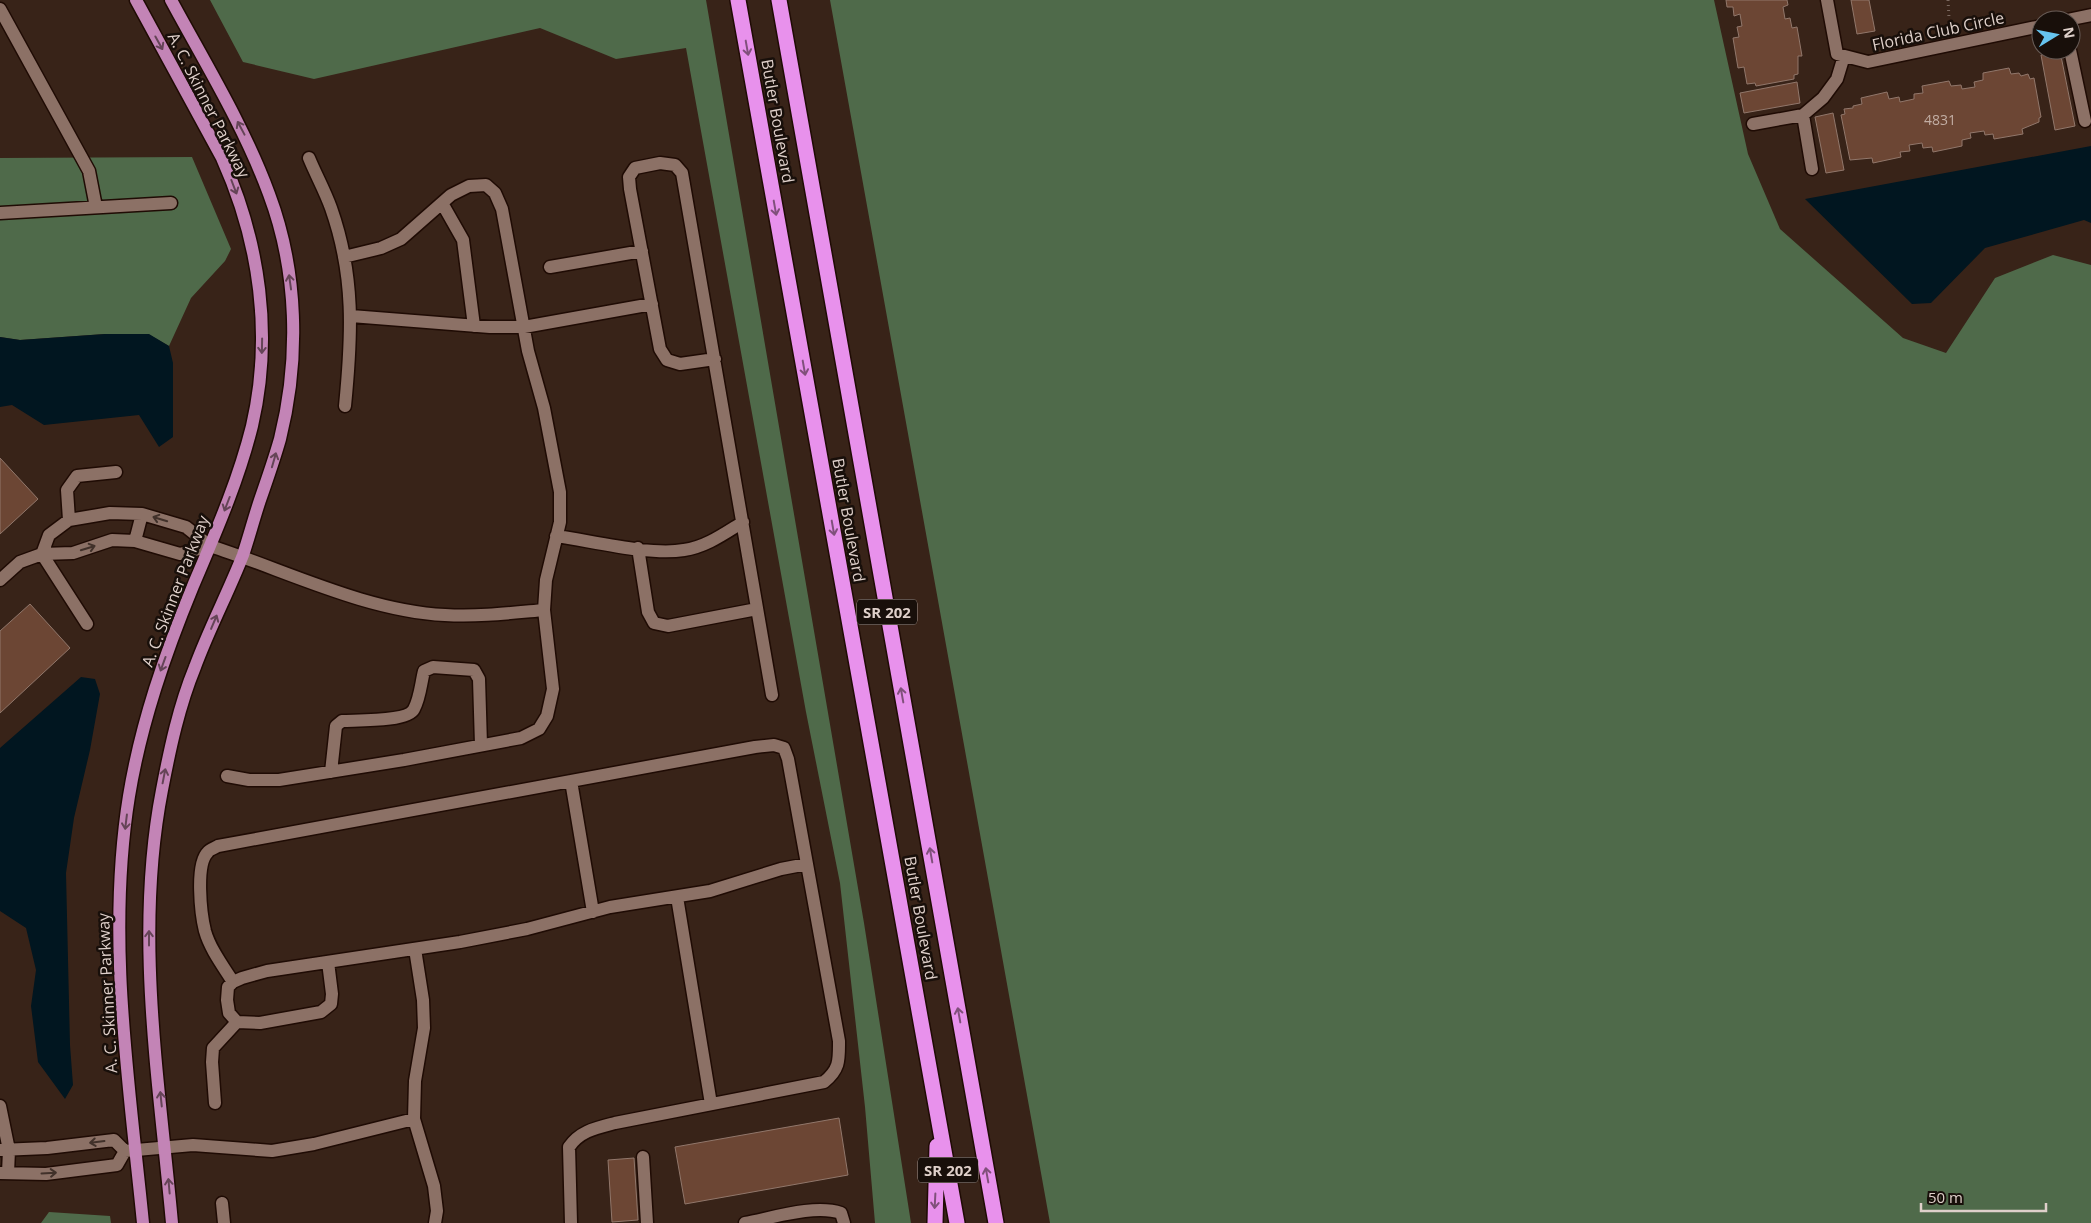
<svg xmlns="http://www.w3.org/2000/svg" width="2091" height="1223" viewBox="0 0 2091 1223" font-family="'Open Sans',sans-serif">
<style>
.forest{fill:#4f6a4a}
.water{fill:#011620}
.building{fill:#6c4634;stroke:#91776b}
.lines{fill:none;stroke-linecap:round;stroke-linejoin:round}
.minor-casing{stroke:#1f0b04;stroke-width:15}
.major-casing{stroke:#1f0b04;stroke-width:15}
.highway-casing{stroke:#1f0b04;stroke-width:18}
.path{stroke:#7b6960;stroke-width:3;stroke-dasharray:1 4;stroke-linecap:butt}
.minor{stroke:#8c7166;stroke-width:12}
.major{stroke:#c384b6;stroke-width:12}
.highway{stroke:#e891ec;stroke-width:15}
.oneway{stroke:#654457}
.oneway2{stroke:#80507b}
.oneway3{stroke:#41312a}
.labels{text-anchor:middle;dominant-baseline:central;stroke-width:5;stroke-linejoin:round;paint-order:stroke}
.number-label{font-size:14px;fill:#c2aea4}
.shield{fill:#180f0a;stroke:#a39690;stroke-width:1}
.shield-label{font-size:15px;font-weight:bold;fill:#dfd0ca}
.street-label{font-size:16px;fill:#dfd0ca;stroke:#180f0a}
</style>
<rect width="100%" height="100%" fill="#382318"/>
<path class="forest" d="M210,0h496l158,923 47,300h-36l-10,-116 -25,-224 -34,-171 -120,-664 -70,11 -76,-31 -226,51 -71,-17z
M830,0h884l34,154 32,75 123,109 43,15 49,-75 58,-23 38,10v958h-1041z
M192,157l39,92 -6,12 -34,37 -22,48 -21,-12h-43l-85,6 -20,-3v-179z
M49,1212l61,4 1,7h-70z"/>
<path class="water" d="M2091,146v77l-7,-3 -99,28 -54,55 -19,1 -107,-105z
M105,334h44l20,12 4,17v74l-14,10 -20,-32 -95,10 -32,-20 -12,2v-70l20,3z
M81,677l14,2 5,15 -10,56 -16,68 -8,55 4,172 3,40 -8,14 -27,-37 -7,-56 5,-36 -10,-42 -26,-17v-163z"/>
<path class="building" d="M1726,0h61l1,5 -5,2 2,12 5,-1 2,10 5,-1 5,29h-4v18l-4,1v4l-38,7 -1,-3 -8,1 -3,-17 -6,1 -5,-30 6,-1 -2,-10 5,-1 -2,-12 -6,2 -1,-9h-6z
M1851,0h18l6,31 -18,3z
M2060,51l15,75 -20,4 -14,-75z
M2009,68l2,6 8,-1 2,3 7,-2 2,5 4,-1 7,39 -2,1v4l-17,7 1,5 -29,5 -1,-5 -8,1 -1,-4 -14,2 1,5 -9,2v6l-29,6 -1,-5 -9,1 -1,-5 -13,2 1,6 -10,1 1,5 -28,6 -1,-5 -22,2 -9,-45 4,-1 -1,-5 9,-1v-2l9,-2 -1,-6 26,-6 2,7 10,-2 1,5 14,-3v-5l9,-1 -1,-7 27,-5 2,5 10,-1 1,4 13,-2 -1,-5 9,-2v-7z
M1797,82l3,21 -56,10 -4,-20z
M1833,113l11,57 -18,3 -11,-56z
M0,458l38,41 -38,35z
M30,604l40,44 -70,65v-82z
M839,1118l9,57 -163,29 -10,-57z
M634,1158l4,62 -26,2 -4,-62z"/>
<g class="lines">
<defs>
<path id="minor" d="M1827,0l10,54 31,8 173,-36
M0,9l89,162 7,36
M2067,20l24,-5
M2070,50l15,71
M1803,115l9,54
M1753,124l50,-9 20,-17 14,-19 7,-23
M309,158c7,17 16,33 22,50 24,68 21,127 14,198
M442,203l21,37 11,86
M0,213l171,-10
M550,267l92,-16
M351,316l139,11h34l128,-23
M715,359l-35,5 -13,-4 -7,-11 -30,-160 -1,-12 6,-9 25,-5 15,2 7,8 90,522
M69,520l-2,-30 10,-14 39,-4
M556,536c36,5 94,20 128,14 22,-3 41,-17 59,-28
M135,541l7,-27
M210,546c75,24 155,65 235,69 33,2 66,-2 99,-5
M638,548l10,64 6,11 14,3 89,-17
M42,554l45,70
M0,580l20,-18 22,-8 31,-1 39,-13 23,1 45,13 30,-8 -24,-19 -44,-13 -32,-1 -41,7 -20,15 -7,19
M331,772l5,-46 6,-5c14,-1 66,1 72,-12 6,-11 7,-26 10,-38l9,-4 41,3 5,9 2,66
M227,776l22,4h30l125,-20 117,-22 18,-9 8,-13 6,-27 -9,-79 2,-30 14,-58v-30l-16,-84 -16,-57 -26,-142 -7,-16 -9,-8 -17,1 -18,9 -50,44 -20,9 -37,9
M571,781l22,131
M677,897l34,207
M415,949l8,51 1,28 -9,53 -1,38 20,67 3,25 -2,12
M328,962l4,32 -1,10 -10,8 -61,11 -23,-1 -8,-9 -2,-13 1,-13 5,-5 9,-4 25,-7 193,-29 67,-13 83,-22 100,-16 71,-22 26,-5
M233,982c-10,-16 -23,-33 -28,-51 -4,-16 -10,-67 3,-79 2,-3 7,-4 10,-6l537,-99 19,-2 10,3 4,11 51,282c0,19 1,28 -15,41l-209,41c-19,5 -35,8 -46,24l2,76
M215,1103l-3,-41 1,-14 24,-26
M0,1106l9,44 -1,23
M0,1150l47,-2 67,-8 11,11 -8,14 -71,9 -46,-1
M125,1151l68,-6 79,6 42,-7 100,-25
M643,1157l4,66
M222,1203l2,20
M745,1223c27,-5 70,-19 96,-10l3,10"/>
<path id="major" d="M136,0l86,158c38,84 51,178 30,268 -14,56 -37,108 -59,160 -28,68 -52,137 -64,210 -23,142 0,285 14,427
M171,0c34,63 73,126 98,194 29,77 31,165 11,245 -6,21 -13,41 -20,61 -6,18 -11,37 -17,55 -15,38 -34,74 -48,112 -16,39 -25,81 -33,123 -28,144 -3,289 10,433"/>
<path id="highway" d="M738,0l219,1223
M779,0l217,1223
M935,1223l2,-77"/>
</defs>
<use href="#minor" class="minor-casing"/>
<use href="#major" class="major-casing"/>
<use href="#highway" class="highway-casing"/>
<path class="path" d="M1948,0l1,18"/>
<use href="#minor" class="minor"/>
<use href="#major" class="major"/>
<use href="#highway" class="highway"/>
</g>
<defs><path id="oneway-shaft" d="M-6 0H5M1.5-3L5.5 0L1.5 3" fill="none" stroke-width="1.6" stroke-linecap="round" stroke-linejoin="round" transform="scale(1.25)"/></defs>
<g class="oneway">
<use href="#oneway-shaft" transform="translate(159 43) rotate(61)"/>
<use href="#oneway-shaft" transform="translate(241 128) rotate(-118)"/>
<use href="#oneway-shaft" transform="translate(234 187) rotate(69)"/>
<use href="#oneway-shaft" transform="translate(290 282) rotate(-98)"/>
<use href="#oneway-shaft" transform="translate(262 346) rotate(91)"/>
<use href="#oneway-shaft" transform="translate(274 460) rotate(-74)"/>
<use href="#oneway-shaft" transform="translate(227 504) rotate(111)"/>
<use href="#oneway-shaft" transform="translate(214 622) rotate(-67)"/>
<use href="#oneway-shaft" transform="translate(163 664) rotate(110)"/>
<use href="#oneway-shaft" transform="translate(164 776) rotate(-79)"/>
<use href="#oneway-shaft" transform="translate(126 822) rotate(97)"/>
<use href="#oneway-shaft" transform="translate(149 938) rotate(-90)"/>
<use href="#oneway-shaft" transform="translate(161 1099) rotate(-96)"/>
<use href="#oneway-shaft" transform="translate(169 1186) rotate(-95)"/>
</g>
<g class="oneway2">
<use href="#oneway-shaft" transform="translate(747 48) rotate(80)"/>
<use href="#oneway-shaft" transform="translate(775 208) rotate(80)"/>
<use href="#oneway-shaft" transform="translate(804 368) rotate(80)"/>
<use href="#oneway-shaft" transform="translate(833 528) rotate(80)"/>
<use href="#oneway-shaft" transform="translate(902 695) rotate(-100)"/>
<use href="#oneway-shaft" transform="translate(931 855) rotate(-100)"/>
<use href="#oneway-shaft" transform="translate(959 1015) rotate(-100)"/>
<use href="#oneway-shaft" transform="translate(987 1175) rotate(-100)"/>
<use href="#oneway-shaft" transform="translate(935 1201) rotate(93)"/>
</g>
<g class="oneway3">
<use href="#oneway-shaft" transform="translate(160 519) rotate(-163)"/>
<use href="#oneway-shaft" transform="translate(88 548) rotate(-17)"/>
<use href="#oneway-shaft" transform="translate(97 1142) rotate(173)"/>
<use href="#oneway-shaft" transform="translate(49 1173) rotate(-3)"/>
</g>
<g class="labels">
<g class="number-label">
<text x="1940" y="119">4831</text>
</g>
<g class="shield">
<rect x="857" y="599.5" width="60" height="25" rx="4"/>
<rect x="918" y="1157.5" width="60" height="25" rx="4"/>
</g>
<g class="shield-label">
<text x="887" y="612">SR 202</text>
<text x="948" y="1170">SR 202</text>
</g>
<g class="street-label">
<text transform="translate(1938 31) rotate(-12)">Florida Club Circle</text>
<text transform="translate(209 105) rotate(63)">A. C. Skinner Parkway</text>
<text transform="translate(778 121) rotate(80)">Butler Boulevard</text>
<text transform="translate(849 520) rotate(80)">Butler Boulevard</text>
<text transform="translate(175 591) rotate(-69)">A. C. Skinner Parkway</text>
<text transform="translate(921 918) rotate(80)">Butler Boulevard</text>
<text transform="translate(107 993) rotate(-93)">A. C. Skinner Parkway</text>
</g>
</g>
<g transform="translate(2056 35) rotate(80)"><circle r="24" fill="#180f0a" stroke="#685c57"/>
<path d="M0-4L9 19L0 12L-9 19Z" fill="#66c4ef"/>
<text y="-8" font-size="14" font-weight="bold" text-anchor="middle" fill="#dfd0ca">N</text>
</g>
<path d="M1921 1203v8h125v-8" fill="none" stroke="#dfd0ca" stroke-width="2.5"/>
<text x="1928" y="1203" font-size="15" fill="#dfd0ca" stroke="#180f0a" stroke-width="4" paint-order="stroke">50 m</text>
</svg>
